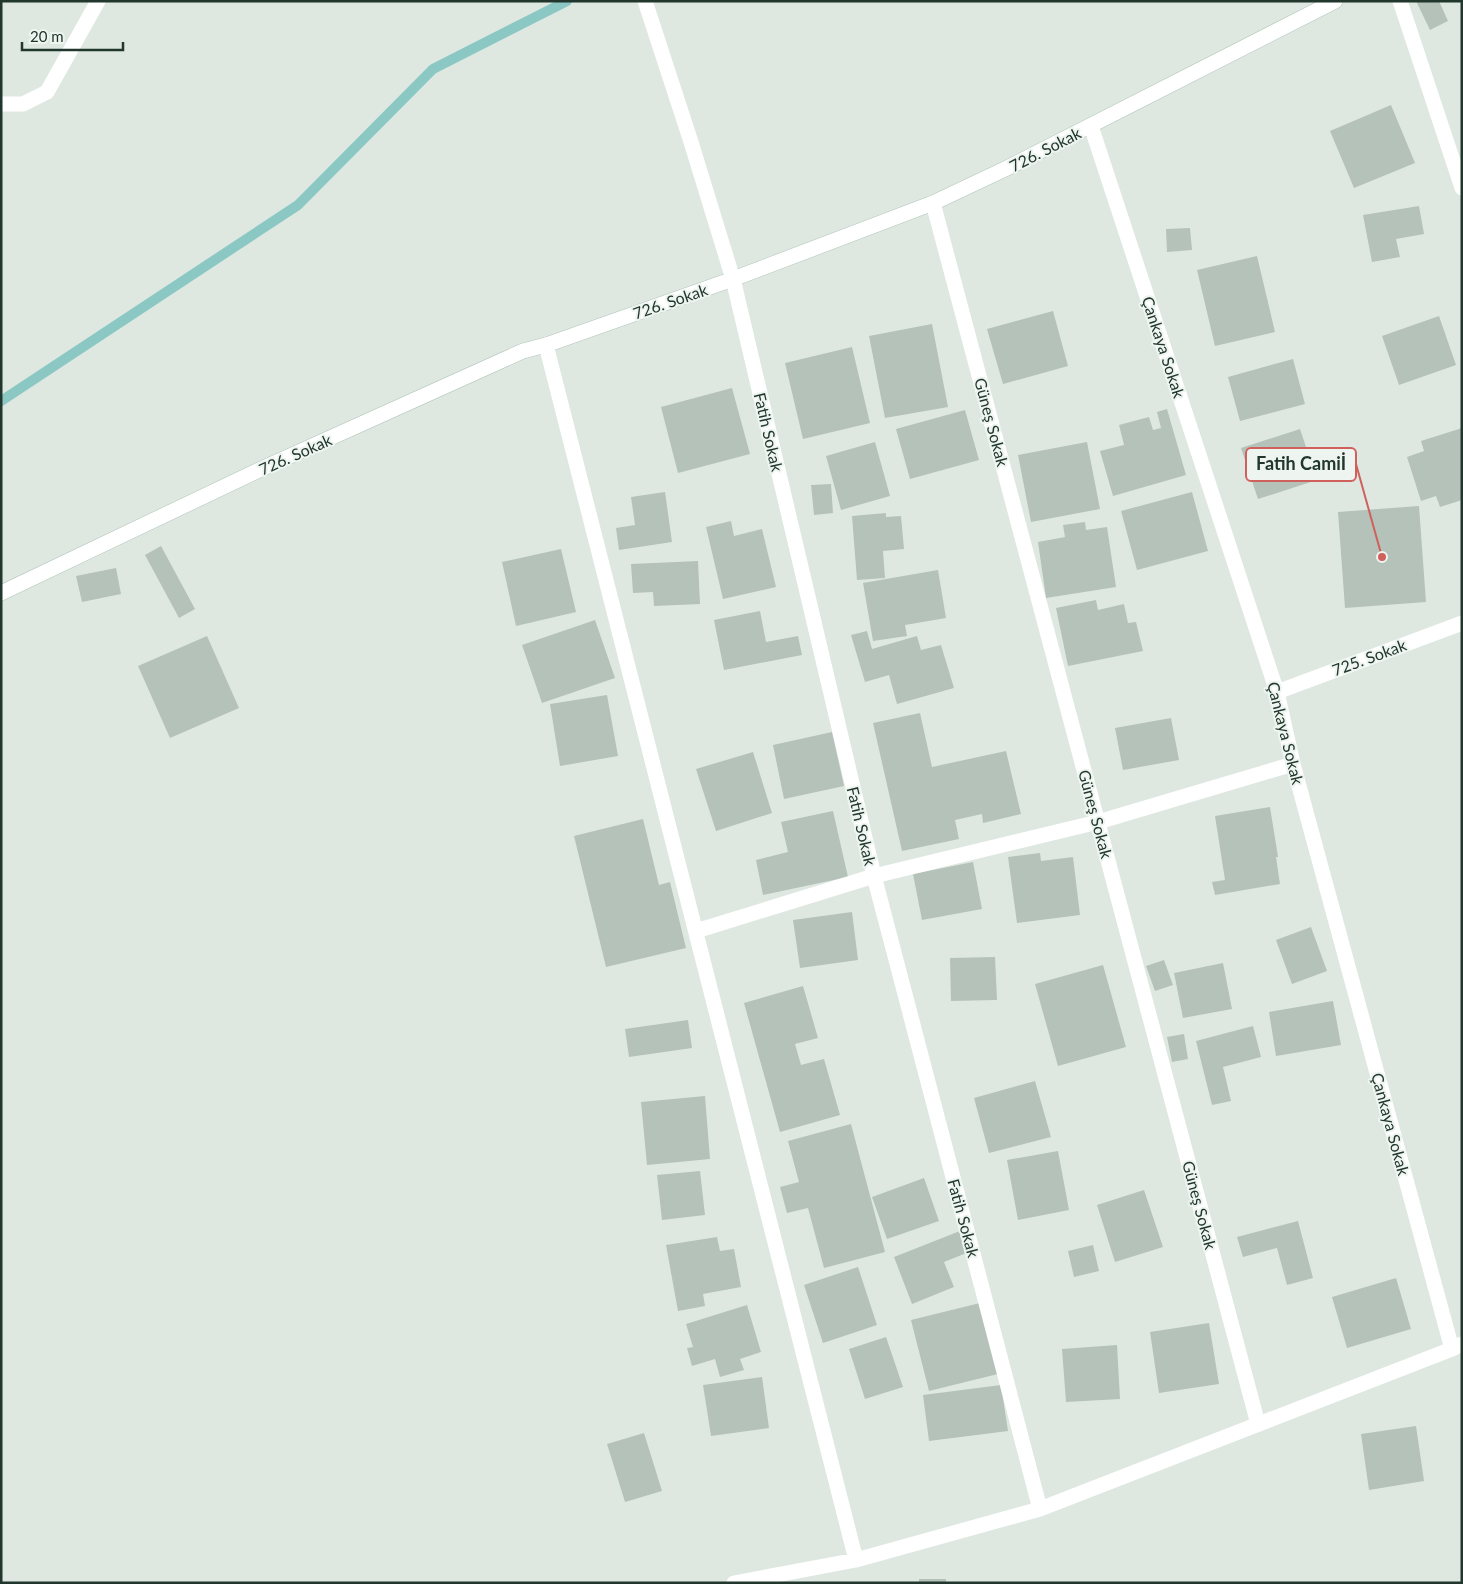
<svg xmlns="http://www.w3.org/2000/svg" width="1463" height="1584" viewBox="0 0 1463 1584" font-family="Lato,sans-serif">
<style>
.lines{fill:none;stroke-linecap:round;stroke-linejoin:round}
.stream{stroke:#8bc8c4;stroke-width:10}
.building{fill:#b4c2ba}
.secondary-casing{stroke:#b2c6bb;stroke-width:16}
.street{stroke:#fff;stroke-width:15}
.secondary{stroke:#fff;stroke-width:15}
.labels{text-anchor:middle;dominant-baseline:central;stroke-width:4;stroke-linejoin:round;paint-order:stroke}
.street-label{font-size:16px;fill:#21362c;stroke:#eef5f0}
.leader{fill:none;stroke:#d0605c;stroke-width:2}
.callout-dot{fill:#d0605c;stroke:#eef5f0;stroke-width:2}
.callout{fill:#eef5f0;stroke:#d0605c;stroke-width:2}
.callout-label{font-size:18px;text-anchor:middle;font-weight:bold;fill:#21362c}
</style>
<rect width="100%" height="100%" fill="#dee8e1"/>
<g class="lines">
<path class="stream" d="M1,401l297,-196 135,-136 134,-68"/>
</g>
<path class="building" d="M1416,1h23l9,20 -18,9z
M1391,105l24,58 -61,25 -24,-57z
M1419,206l5,28 -28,5 4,18 -28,5 -9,-47z
M1190,228l2,22 -25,2 -1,-23z
M1257,256l18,76 -60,14 -18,-76z
M1053,311l15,55 -65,18 -16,-55z
M1439,316l17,49 -57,20 -17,-49z
M932,324l16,83 -63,11 -16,-82z
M852,347l18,76 -67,16 -18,-76z
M1293,359l12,45 -65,17 -12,-44z
M732,388l18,66 -72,19 -17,-66z
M1167,409l19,66 -73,21 -13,-45 24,-6 -5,-20 30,-8 4,13 8,-2 -4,-16z
M965,410l14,50 -69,19 -14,-50z
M1462,428v72l-22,7 -4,-11 -15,5 -14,-44 17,-6 -3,-10z
M1300,429l17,51 -59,19 -17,-51z
M875,442l15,54 -49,14 -15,-54z
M1087,442l13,67 -69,13 -13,-67z
M831,484l2,29 -19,2 -3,-30z
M665,492l7,50 -53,8 -3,-22 19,-3 -4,-28z
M1192,492l16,59 -71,19 -16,-59z
M1419,506l7,96 -81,6 -7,-96z
M886,513v4l15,-1 3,33 -21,2 2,27 -28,2 -5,-64z
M731,521l3,15 28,-7 14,58 -53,12 -17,-72z
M1085,522l1,8 21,-3 9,60 -70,11 -8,-56 27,-5 -2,-12z
M161,546l34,63 -16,9 -34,-63z
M561,549l15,63 -60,14 -14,-64z
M698,561l2,43 -46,2 -1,-14 -20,1 -2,-29z
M116,568l5,26 -39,8 -6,-26z
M938,570l8,48 -41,7 2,11 -34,5 -10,-58z
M1096,600l2,10 26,-6 4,19 8,-1 7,29 -75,15 -12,-58z
M760,611l6,31 32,-6 4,19 -78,15 -10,-50z
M595,620l20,58 -73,25 -20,-58z
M867,631l5,18 45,-13 4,14 20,-5 13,43 -57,16 -8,-29 -24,7 -14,-47z
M207,636l32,72 -69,30 -32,-72z
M607,695l11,61 -58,10 -10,-62z
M920,713l12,54 74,-16 15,63 -38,9 -1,-9 -27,6 4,19 -57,12 -29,-128z
M1171,718l8,42 -56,10 -8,-42z
M832,732l12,54 -60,13 -11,-54z
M753,752l19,61 -56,18 -20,-62z
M1270,807l8,50h-2l4,27 -65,11 -3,-13 13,-2 -10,-64z
M833,811l15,66 -85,18 -7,-35 32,-8 -7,-30z
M643,819l16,66 11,-3 16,66 -80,19 -32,-131z
M1040,853l1,8 32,-4 7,58 -63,8 -9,-66z
M973,862l9,47 -60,11 -9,-46z
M852,912l6,48 -58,8 -7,-48z
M1311,927l16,44 -35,13 -16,-44z
M995,957l2,43 -46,1 -1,-43z
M1164,960l9,25 -18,6 -9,-25z
M1223,963l9,46 -49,9 -9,-45z
M1103,965l23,82 -68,19 -23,-82z
M803,986l15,52 -23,6 6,21 23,-6 16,56 -60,17 -36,-129z
M1333,1001l8,44 -65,11 -7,-44z
M688,1020l4,28 -63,9 -4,-28z
M1253,1026l8,31 -38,10 8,34 -19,4 -16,-64z
M1184,1034l4,25 -16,3 -5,-25z
M1035,1081l16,56 -62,16 -15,-55z
M705,1096l5,63 -63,6 -6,-63z
M851,1124l34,128 -61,16 -16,-60 -21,5 -7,-26 19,-5 -11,-41z
M1058,1151l11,59 -51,10 -11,-60z
M700,1171l5,44 -43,5 -5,-45z
M924,1178l15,43 -52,18 -15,-42z
M1144,1190l19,57 -48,15 -18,-57z
M1298,1221l15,57 -26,7 -10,-37 -34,9 -6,-20z
M960,1231l9,21 -25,10 10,25 -42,17 -18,-47z
M717,1237l3,14 14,-2 7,38 -38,7 2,12 -27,5 -12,-66z
M1093,1245l6,26 -25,6 -6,-26z
M858,1267l19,58 -54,18 -19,-58z
M1396,1278l15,51 -64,19 -15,-51z
M980,1303l18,71 -69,17 -18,-71z
M747,1305l14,47 -21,7 4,11 -24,7 -5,-18 -23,7 -5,-18 6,-1 -7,-23z
M1209,1323l10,61 -60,9 -9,-61z
M886,1337l17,50 -38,12 -16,-50z
M1117,1345l3,54 -54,3 -4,-53z
M762,1377l7,51 -58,8 -8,-51z
M1001,1385l7,46 -79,10 -6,-46z
M1416,1426l8,55 -55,9 -8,-56z
M644,1433l18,58 -37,11 -18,-58z
M919,1579h27v4h-27z"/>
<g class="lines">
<defs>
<path id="secondary" d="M1,593l258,-123 264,-119 23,-6 187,-66 200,-76 72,-34 330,-168"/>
</defs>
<use href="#secondary" class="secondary-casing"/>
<path class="street" d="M645,1l46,141 42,137 141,597 166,633
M1400,1l62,187
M1,104h22l24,-12 51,-91
M1091,126l186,566 16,72 159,585
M933,203l325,1221
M546,345l310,1215
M1277,692l185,-69
M696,931l178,-55 224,-54 195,-58
M734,1583l122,-23 184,-51 412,-160 10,-5"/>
<use href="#secondary" class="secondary"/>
</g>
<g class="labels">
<g class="street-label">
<text transform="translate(1045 149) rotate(-27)">726. Sokak</text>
<text transform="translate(670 301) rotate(-19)">726. Sokak</text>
<text transform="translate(1164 347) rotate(72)">Çankaya Sokak</text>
<text transform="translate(992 422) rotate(75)">Güneş Sokak</text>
<text transform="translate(769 432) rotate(77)">Fatih Sokak</text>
<text transform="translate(295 454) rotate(-24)">726. Sokak</text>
<text transform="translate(1369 657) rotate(-20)">725. Sokak</text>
<text transform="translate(1286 733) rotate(76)">Çankaya Sokak</text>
<text transform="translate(1096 814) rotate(75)">Güneş Sokak</text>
<text transform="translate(862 826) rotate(77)">Fatih Sokak</text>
<text transform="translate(1391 1124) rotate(75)">Çankaya Sokak</text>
<text transform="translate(1200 1205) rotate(75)">Güneş Sokak</text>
<text transform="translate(964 1218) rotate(75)">Fatih Sokak</text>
</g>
</g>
<path class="leader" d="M1382 557L1356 464"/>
<circle class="callout-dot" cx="1382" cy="557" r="5"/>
<rect class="callout" x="1246" y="448" width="110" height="33" rx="5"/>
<g class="callout-label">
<text x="1301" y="470">Fatih Camiİ</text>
</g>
<rect width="1463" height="1584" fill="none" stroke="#21362c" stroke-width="5"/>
<path d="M22 42v8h101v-8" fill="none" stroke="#21362c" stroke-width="2.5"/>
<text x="30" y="42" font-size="15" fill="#21362c" stroke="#eef5f0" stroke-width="4" paint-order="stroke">20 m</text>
</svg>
